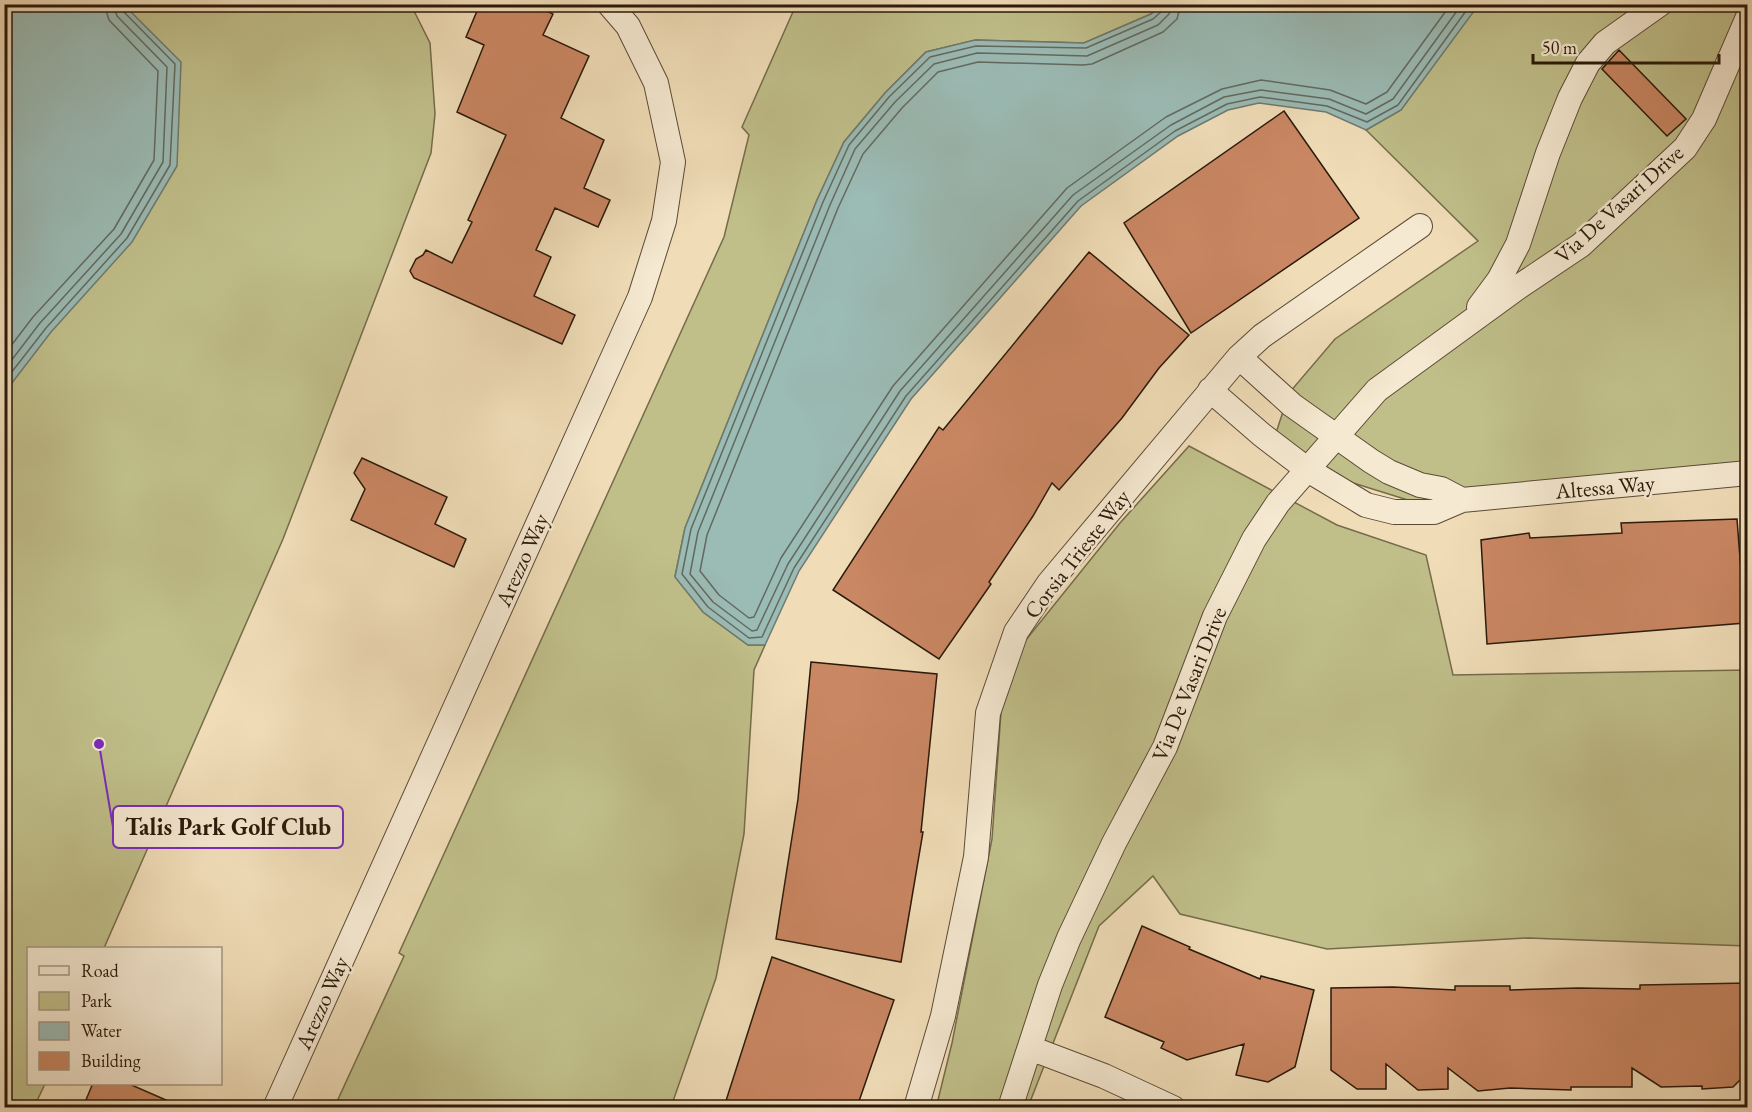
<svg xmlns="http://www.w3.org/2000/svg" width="1752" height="1112" viewBox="0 0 1752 1112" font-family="'EB Garamond',serif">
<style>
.green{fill:#c0bf8a;stroke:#756c4a;stroke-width:1.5}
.water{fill:#9bbbb5;stroke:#6e7a71;stroke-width:1.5}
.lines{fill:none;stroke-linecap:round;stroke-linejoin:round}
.shore{stroke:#626a60;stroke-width:1.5}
.building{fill:#ca8763;stroke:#2a190a;stroke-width:1.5}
.minor-casing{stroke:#5c4a36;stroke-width:26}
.minor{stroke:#f5e9d1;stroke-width:24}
.labels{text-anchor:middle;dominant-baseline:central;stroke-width:5;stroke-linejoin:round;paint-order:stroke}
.street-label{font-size:22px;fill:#2a190a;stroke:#f5e9d1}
.leader{fill:none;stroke:#7b2cbf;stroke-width:2}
.callout-dot{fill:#7b2cbf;stroke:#f5e9d1;stroke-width:2}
.callout{fill:#f5e9d1;stroke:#7b2cbf;stroke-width:2}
.callout-label{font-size:24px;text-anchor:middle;font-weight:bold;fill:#2a190a}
</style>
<rect width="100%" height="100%" fill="#f0ddb8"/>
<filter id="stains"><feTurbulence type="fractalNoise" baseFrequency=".00333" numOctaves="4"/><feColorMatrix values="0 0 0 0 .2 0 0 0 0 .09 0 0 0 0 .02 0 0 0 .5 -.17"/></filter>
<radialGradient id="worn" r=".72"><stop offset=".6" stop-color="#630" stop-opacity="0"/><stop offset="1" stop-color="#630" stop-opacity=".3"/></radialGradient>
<path class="green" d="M5,5h406l19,38 5,71 -4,39 -148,386 -179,409h-76v136h17l-11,23 -29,1z
M796,5h365l-10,9 -67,29 -108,-3 -50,12 -41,41 -41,49 -27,58 -132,328 -10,48 28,36 45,33h17l-11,25 -10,164 -28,144 -45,129 -337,1 70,-152 -5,-3 325,-716 25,-102 -7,-8z
M1472,5h275v466l-320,35 -109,-34 -43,-36 14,-43 46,-54 143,-98 -112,-111 35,-20 75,-104z
M1189,446l148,79 89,30 27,120 294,-5v276l-219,-8 -201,11 -147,-35 -27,-38 -54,50 -71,181 -92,1 16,-65 40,-204 9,-127 20,-66 99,-123z"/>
<path class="water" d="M25,4l99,1 57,57 -4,104 -45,76 -81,90 -46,60v-377z
M1472,4l5,3 -76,103 -35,20 -40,-18 -67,-9 -31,7 -50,26 -97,70 -170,193 -112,172 -34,74h-17l-45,-33 -28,-35 10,-49 132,-328 27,-58 41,-49 41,-41 49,-12 109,3 67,-29 10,-9z"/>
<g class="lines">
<path class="shore" d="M1164,4l-2,7 -9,8 -67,29 -110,-2 -46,11 -41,40 -40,48 -26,57 -132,327 -9,45 26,33 41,31 13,-1 32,-69 112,-172 172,-195 97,-70 52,-27 33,-7 67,9 40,16 31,-17 73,-101
M1172,4l-3,10 -11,11 -71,31 -110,-3 -43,11 -39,38 -40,47 -25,56 -132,327 -8,42 23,28 39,29 5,-1 31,-66 112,-173 173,-196 98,-70 53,-28 37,-7 68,9 37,15 27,-15 69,-95
M1181,4l-4,15 -14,13 -71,32 -9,1 -105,-3 -40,10 -36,36 -39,46 -25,54 -131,327 -7,36 19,24 30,23 5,-1 27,-59 112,-172 174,-198 99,-71 56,-28 39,-9 69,10 36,14 21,-12 64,-88
M4,355l29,-38 81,-88 40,-69 4,-89 -49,-51 -5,-16
M4,370l36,-47 81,-89 42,-72 4,-95 -50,-51 -4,-12
M4,382l42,-54 81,-90 43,-73 5,-101 -52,-53 -2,-7"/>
</g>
<path class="building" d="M480,4h53l20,10 -10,21 46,21 -28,62 43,22 -20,48 26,12 -12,27 -43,-19 -19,42 15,7 -17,39 41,19 -13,29 -148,-66 -4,-7 6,-12 7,-4 3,-5 26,13 20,-41 -4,-2 38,-85 -49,-23 27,-67 -18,-8z
M1619,50l67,69 -19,17 -65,-67z
M1284,111l75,107 -168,115 -67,-110z
M1089,252l100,83 -30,33 -37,50 -63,72 -7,-7 -19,33 -44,66 2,2 -52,75 -106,-69 106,-163 4,3z
M362,458l85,39 -12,27 31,15 -12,28 -103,-47 14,-31 -11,-16z
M1737,519l8,104 -258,21 -6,-104 48,-7 1,5 92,-5 -1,-10z
M811,662l126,12 -16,158h2l-22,130 -125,-23 22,-140z
M1142,926l48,21 -1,2 71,30 1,-3 53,14 -19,77 -27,15 -32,-7 8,-31 -57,16 -26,-12 3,-6 -59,-25z
M772,957l122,43 -37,107h-133z
M1748,983v89l-15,15 -31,2v-3l-41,1 -29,-19v19h-61v3l-61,-2 -32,3 -30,-23v21l-30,1 -32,-26v25h-29l-26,-19v-82l62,-1 62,3v-4h55v4l68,-2 62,1v-4z
M93,1083h34l55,24h-99z"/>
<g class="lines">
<defs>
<path id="minor" d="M1479,307l20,-27 19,-36 30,-91 22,-55 18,-35 17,-20 55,-39
M1239,357l53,48 79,56 18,11 31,13 21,4 21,11
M1210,390l52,45 46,35 58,35 28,7h40l28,-12 286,-27
M1030,1048l74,28 69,32
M275,1108l365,-811 24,-76 9,-59 -17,-79 -28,-57 -19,-22
M916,1108l27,-92 33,-159 12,-144 28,-81 33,-49 190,-226 23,-21 158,-110
M1010,1108l40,-123 19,-47 45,-95 51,-96 50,-131 39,-77 24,-36 99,-113 140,-102 64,-43 104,-97 19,-29 44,-102"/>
</defs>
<use href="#minor" class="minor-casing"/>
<use href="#minor" class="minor"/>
</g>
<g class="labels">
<g class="street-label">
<text transform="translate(1619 204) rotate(-42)">Via De Vasari Drive</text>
<text transform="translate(1605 487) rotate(-5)">Altessa Way</text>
<text transform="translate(1077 554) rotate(-52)">Corsia Trieste Way</text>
<text transform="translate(522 560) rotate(-66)">Arezzo Way</text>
<text transform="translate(1189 684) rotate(-68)">Via De Vasari Drive</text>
<text transform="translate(322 1003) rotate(-66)">Arezzo Way</text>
</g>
</g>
<path class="leader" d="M99 744L113 827"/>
<circle class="callout-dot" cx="99" cy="744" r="6"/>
<rect class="callout" x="113" y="806" width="230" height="42" rx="6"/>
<g class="callout-label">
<text x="228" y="835">Talis Park Golf Club</text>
</g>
<rect width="1752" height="1112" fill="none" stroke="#f0ddb8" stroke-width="24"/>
<rect x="6" y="6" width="1740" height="1100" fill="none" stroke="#2a190a" stroke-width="3"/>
<rect x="12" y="12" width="1728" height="1088" fill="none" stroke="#2a190a" stroke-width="1.5"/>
<rect x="27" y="947" width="195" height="138" fill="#f5e9d1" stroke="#a49681" stroke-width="1.5"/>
<rect x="39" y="966" width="30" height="9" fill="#f5e9d1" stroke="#a49681" stroke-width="1.5"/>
<text x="81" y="977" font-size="18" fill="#2a190a">Road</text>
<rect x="39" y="992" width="30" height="18" fill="#c0bf8a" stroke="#a49681" stroke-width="1.5"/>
<text x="81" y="1007" font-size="18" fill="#2a190a">Park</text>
<rect x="39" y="1022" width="30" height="18" fill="#9bbbb5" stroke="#a49681" stroke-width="1.5"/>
<text x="81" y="1037" font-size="18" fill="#2a190a">Water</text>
<rect x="39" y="1052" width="30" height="18" fill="#ca8763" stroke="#a49681" stroke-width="1.5"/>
<text x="81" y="1067" font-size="18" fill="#2a190a">Building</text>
<path d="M1533 54v9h186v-9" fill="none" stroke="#2a190a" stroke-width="3"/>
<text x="1542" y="54" font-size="18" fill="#2a190a" stroke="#f5e9d1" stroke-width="4.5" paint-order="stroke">50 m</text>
<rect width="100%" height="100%" filter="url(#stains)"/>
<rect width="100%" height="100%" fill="url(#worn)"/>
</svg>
